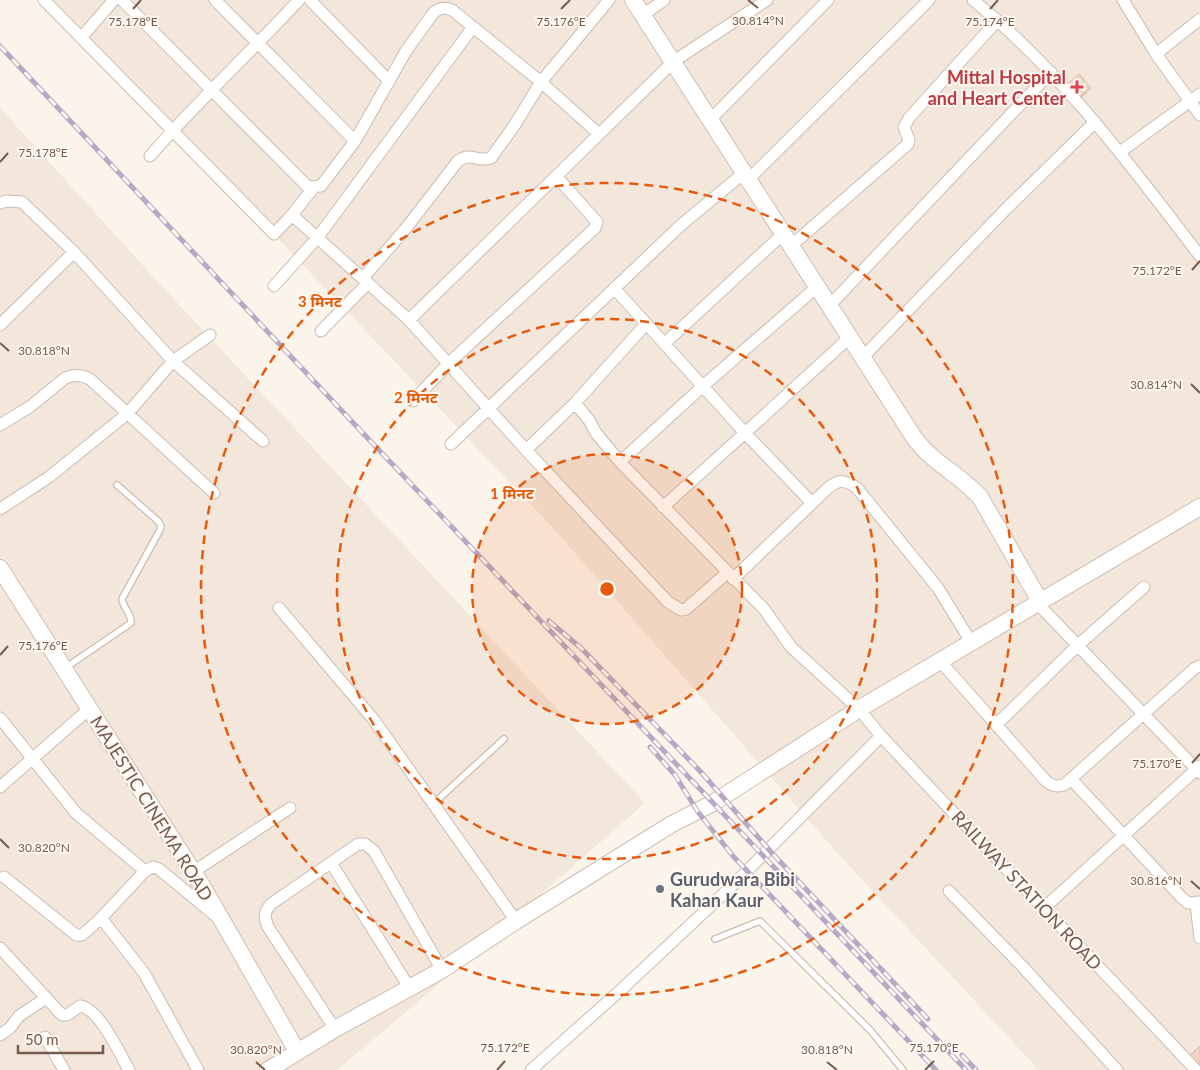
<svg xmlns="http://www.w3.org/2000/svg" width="1200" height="1070" viewBox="0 0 1200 1070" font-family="Lato,'Noto Sans Devanagari',sans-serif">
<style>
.residential{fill:#f3e6da}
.building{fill:#efd3c4;stroke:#e1baa6;filter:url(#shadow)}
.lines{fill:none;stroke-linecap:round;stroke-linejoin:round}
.lane-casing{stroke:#cdbcb1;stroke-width:8}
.street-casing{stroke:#cdbcb1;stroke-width:13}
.secondary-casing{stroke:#d2beb1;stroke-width:18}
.lane{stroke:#fff;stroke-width:5.5}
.street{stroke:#fff;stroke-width:11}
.secondary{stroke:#fff;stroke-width:16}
.rail-casing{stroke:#b7a9c6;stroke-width:5}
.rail{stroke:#fef8f1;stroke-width:3;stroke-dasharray:9;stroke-linecap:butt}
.ticks{fill:none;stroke:#755b4f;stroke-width:2}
.ring{fill:none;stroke:#e8590c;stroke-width:2.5;stroke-dasharray:9 6}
.health-dot{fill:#e0444e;stroke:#fef8f1;stroke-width:2}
.worship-dot{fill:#6b7280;stroke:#fef8f1;stroke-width:2}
.labels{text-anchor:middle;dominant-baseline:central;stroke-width:4;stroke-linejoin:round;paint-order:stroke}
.health-label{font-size:18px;font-weight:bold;fill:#be3a42;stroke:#fef8f1;text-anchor:end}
.street-label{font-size:18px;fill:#755b4f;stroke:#fef8f1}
.worship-label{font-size:18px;font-weight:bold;fill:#5b616d;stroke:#fef8f1;text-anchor:start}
.ticks-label{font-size:12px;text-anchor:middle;fill:#755b4f;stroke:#fef8f1;stroke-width:4;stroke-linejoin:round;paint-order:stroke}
.centre{fill:#e8590c;stroke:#fef8f1;stroke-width:2.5}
.ring-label{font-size:15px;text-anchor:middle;font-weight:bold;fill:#e8590c;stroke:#fef8f1;stroke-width:4;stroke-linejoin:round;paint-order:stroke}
</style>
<defs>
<filter id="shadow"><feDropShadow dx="-4.5" dy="4.5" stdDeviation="0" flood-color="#0004"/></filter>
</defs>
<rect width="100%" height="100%" fill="#fbf4eb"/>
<path class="residential" d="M51,0h1149v1070h-161l-198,-213 -286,-327z
M0,108l157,173 488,522 -240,210 -68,57h-337z"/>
<path class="building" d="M1079,74l12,14 -13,10 -11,-14z
M1200,1046v19l-10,-9z"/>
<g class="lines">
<defs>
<path id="lane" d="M65,668l66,-45c1,-9 -8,-15 -9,-24l38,-69 1,-4 -3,-5 -41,-36
M433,804l71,-65
M715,939l45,-18 110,109 33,40"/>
<path id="street" d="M44,0l230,234 18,-19 117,105 117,130 142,152 13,8 5,-1 41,-36
M122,0l186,187 13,-1 34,-45 51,-90 28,-39c7,-4 10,-5 18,-2l89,72 58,52
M215,0l140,141
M310,0l79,81
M973,0c89,72 158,166 227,256
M1123,0l33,54 44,61
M643,15l21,-15
M81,38l33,-38
M1156,54l44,-35
M711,119l117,-119
M1120,152l80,-58
M150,156c47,-54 100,-103 149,-156
M749,179l180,-179
M0,203l6,-2 16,1 52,50
M292,215l22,-28
M792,245l116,-101 1,-4 -5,-13 5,-9 88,-97
M363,278l44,-51 51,-66c14,-10 18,2 33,-3l23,-32 27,-44 68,-82
M274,286l44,-49 155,-210
M614,288l131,145 105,-96
M830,305l221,-233
M409,320l265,-259 93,-61
M0,325l74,-73 99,109 90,80
M321,331l47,-48
M664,344l120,-111
M863,357l144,-149 88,-86
M413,401l36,-38 146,-135 2,-6 -41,-46
M575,403l14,17 7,13 24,29 144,147 27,38 68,62 22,27 315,334
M0,425l31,-19 34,-28c10,-4 16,-3 25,1l124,114
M451,444l230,-219 64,-53
M526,450l49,-47 71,-79
M620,462l83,-76 115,-100
M663,507l82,-74 67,70
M0,509l49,-32 78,-63 46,-53 37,-26
M733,579l95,-91c11,-9 18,-8 29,0l81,100 33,54
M1037,603l163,170
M279,608l95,112 142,201
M940,661l105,119c7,6 10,7 19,5l131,-117 5,-2
M0,718l76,95 69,58
M996,725l81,-79 67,-59
M1071,779l111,119 6,5 12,-1
M0,787l89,-78
M331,863l78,124
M193,872l97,-64
M4,877l72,58h6l19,-17 44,-47 8,-4 6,2 58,48
M949,891l73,75 95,104
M1196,904l4,34
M1044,908l156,-142
M101,918l43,55 54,97
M0,948l62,67h5l13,-9c19,2 40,48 49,64
M335,1029l-67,-102c-4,-10 -4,-15 3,-23l87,-60h7l9,7 68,119
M0,1035l10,-7 9,-12 27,-18
M45,1037l19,33
M531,1070l92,-82 112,-105 146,-147"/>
<path id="secondary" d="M633,0l282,439c19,25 44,35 65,58l60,104
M0,568l204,321 93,162
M268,1070l67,-41 107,-59 74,-49 156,-97 41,-21 146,-94 341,-202"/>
</defs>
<use href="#lane" class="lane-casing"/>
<use href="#street" class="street-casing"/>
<use href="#secondary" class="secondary-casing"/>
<use href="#lane" class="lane"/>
<use href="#street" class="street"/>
<use href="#secondary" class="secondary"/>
<defs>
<path id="rail" d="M0,46l342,365 624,659
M549,621l32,27 119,123 72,82 156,166
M650,747l25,28 23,37 35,44 203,214
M962,1055l14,15"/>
</defs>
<use href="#rail" class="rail-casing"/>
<use href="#rail" class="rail"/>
</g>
<path class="ticks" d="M748,0l10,8M133,9l8,-9M561,9l9,-9M990,9l8,-9M0,162l8,-9M1192,270l8,-9M0,343l9,8M1191,384l9,9M0,655l8,-9M1192,763l8,-9M0,839l9,9M1191,881l9,8M256,1062l9,8M827,1062l10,8M497,1070l8,-9M925,1070l9,-9"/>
<circle cx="607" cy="589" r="135" fill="#e8590c" fill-opacity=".12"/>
<g class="ring">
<circle cx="607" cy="589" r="135"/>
<circle cx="607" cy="589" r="270"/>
<circle cx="607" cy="589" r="406"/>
</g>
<path class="health-dot" d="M1074.5 79.5h5v5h5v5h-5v5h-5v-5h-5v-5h5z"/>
<circle class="worship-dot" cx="660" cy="889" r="5"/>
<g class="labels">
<g class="health-label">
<text x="1066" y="77">Mittal Hospital<tspan x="1066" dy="21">and Heart Center</tspan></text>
</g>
<g class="street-label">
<text transform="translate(152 808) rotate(58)">MAJESTIC CINEMA ROAD</text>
<text transform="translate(1027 890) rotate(47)">RAILWAY STATION ROAD</text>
</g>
<g class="worship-label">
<text x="670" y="879">Gurudwara Bibi<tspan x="670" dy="21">Kahan Kaur</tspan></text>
</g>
</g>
<g class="ticks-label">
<text x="758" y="25">30.814°N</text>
<text x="133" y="26">75.178°E</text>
<text x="561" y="26">75.176°E</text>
<text x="990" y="26">75.174°E</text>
<text x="43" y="157">75.178°E</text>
<text x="1157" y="275">75.172°E</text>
<text x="44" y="355">30.818°N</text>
<text x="1156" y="389">30.814°N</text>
<text x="43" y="650">75.176°E</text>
<text x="1157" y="768">75.170°E</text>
<text x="44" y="852">30.820°N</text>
<text x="1156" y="885">30.816°N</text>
<text x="505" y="1052">75.172°E</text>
<text x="934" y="1052">75.170°E</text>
<text x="256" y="1054">30.820°N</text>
<text x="827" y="1054">30.818°N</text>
</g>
<circle cx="607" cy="589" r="8" class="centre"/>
<g class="ring-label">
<text x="320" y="307">3 मिनट</text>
<text x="416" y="403">2 मिनट</text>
<text x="512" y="499">1 मिनट</text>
</g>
<path d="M18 1045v8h85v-8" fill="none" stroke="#755b4f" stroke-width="2.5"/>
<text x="25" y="1045" font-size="15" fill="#755b4f" stroke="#fef8f1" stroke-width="4" paint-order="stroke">50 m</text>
</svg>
